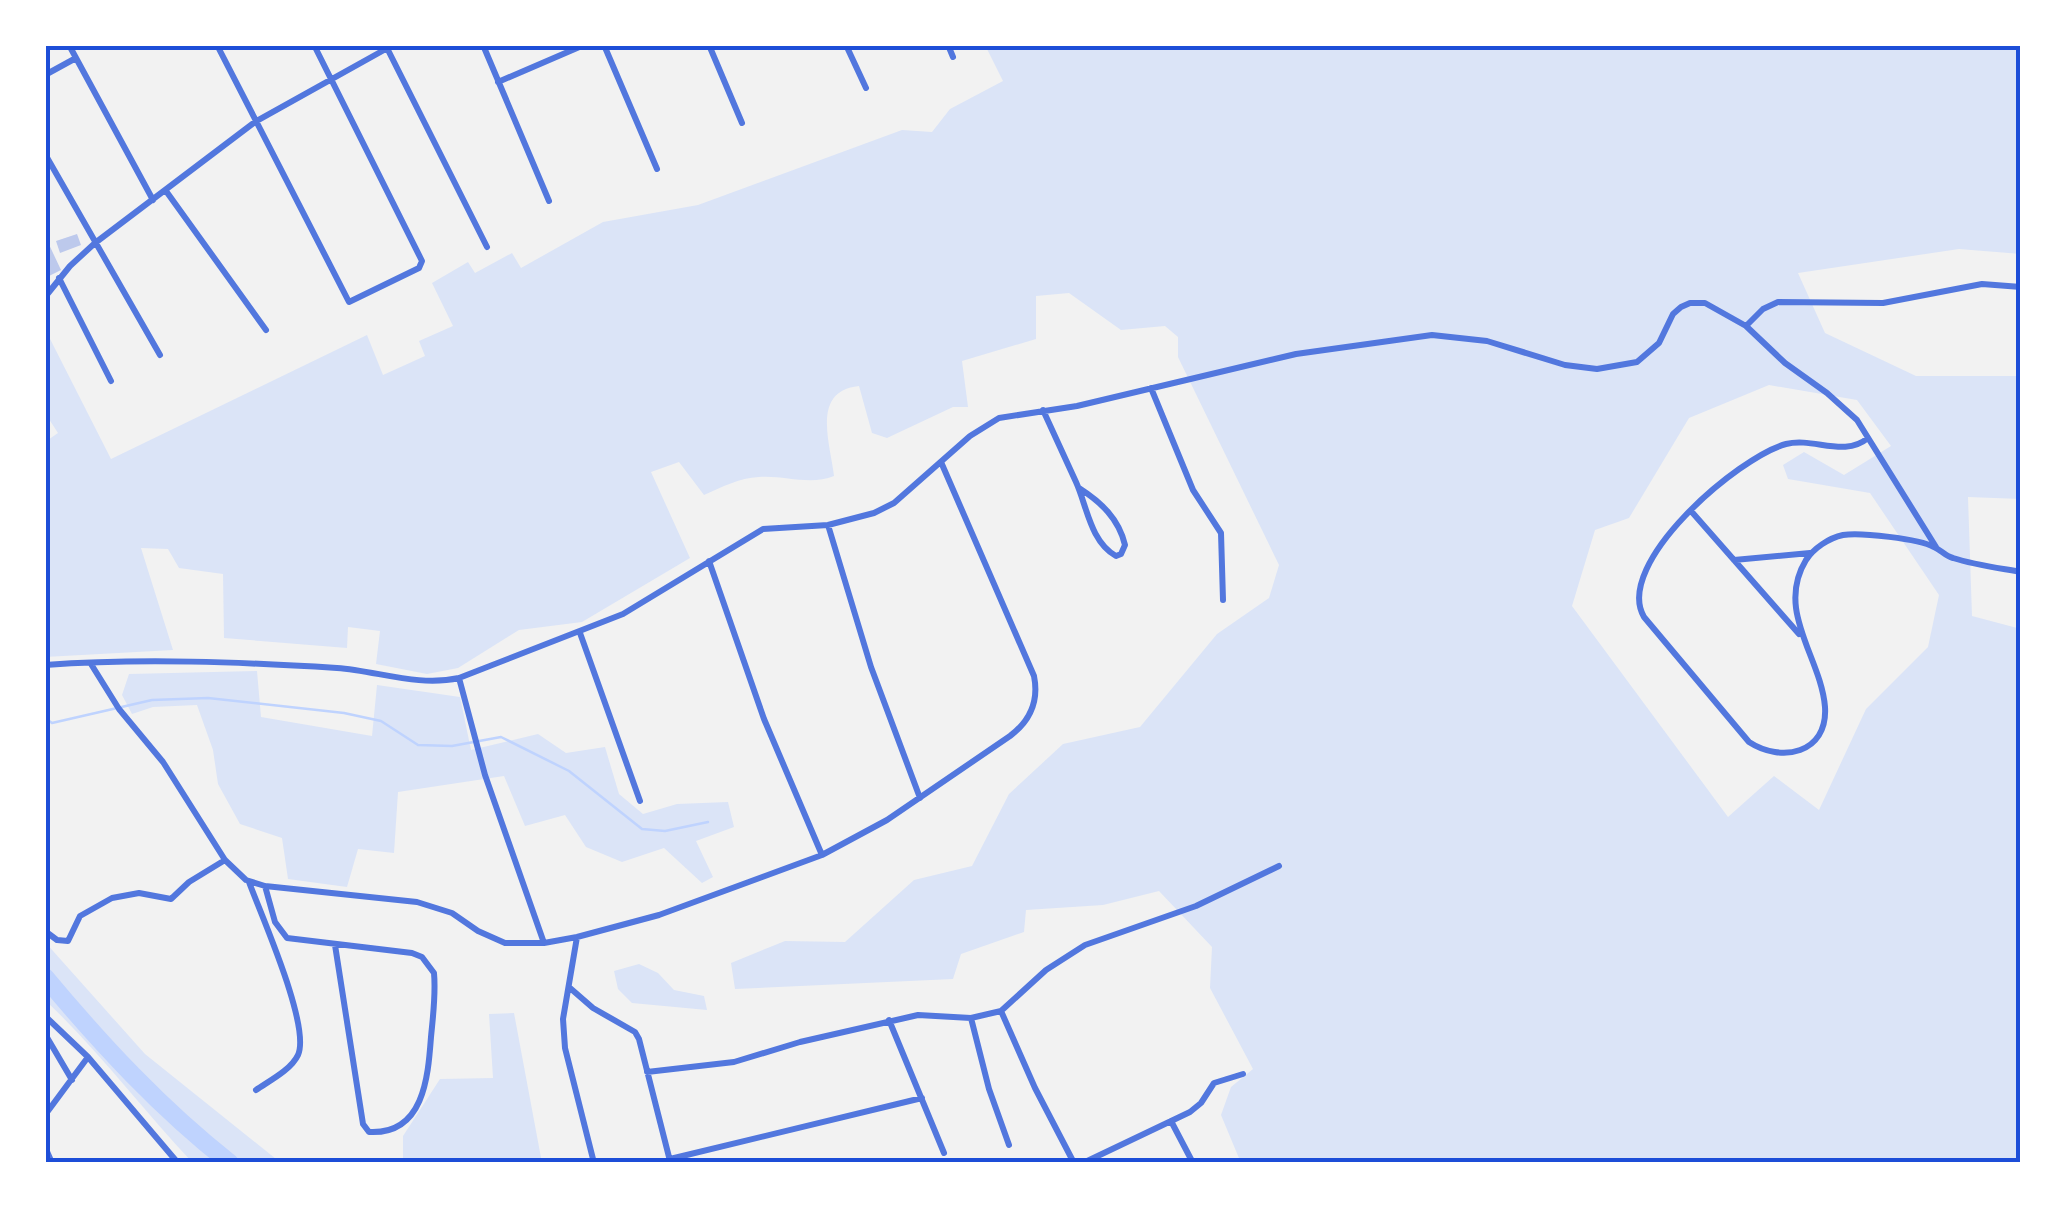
<svg xmlns="http://www.w3.org/2000/svg" width="2066" height="1208" viewBox="0 0 2066 1208" font-family="Karla,sans-serif">
<style>
.green{fill:#dbe4f7;fill-rule:evenodd}
.lines{fill:none;stroke-linecap:round;stroke-linejoin:round}
.stream{stroke:#bfd3fe;stroke-width:2.5}
.river{stroke:#bfd3fe;stroke-width:18}
.building{fill:#bdc9ec}
.minor{stroke:#5277de;stroke-width:6}
.neatline{fill:none;stroke:#1d4ed8;stroke-width:4}
</style>
<rect width="100%" height="100%" fill="#f2f2f2"/>
<path class="green" d="M985,45h1036v209l-62,-5 -161,24 27,60 91,43h105v123l-53,-2 4,119 49,13v534h-780l-20,-48 10,-28 22,-18 -43,-81 2,-41 -53,-56 -56,14 -77,5 -2,22 -63,22 -8,25 -218,10 -4,-26 54,-22 60,1 69,-62 58,-14 37,-72 54,-50 77,-17 77,-93 52,-36 10,-33 -101,-208v-20l-13,-11 -44,4 -52,-37 -33,3v43l-74,22 6,46h-15l-66,31 -15,-5 -13,-47c-48,5 -29,56 -25,90 -24,10 -50,-1 -75,1 -20,1 -37,10 -55,18l-25,-33 -28,10 39,86 -108,64 -63,8 -61,38 -31,6 -51,-10 4,-33 -32,-4 -1,21 -123,-10 -1,-64 -44,-6 -11,-19 -27,-1 32,102 -128,7v-215l13,-9 -13,-20 1,-82 65,128 256,-124 16,40 42,-19 -6,-15 34,-15 -21,-43 36,-21 7,11 37,-20 9,15 82,-46 95,-17 204,-75 30,2 18,-23 53,-28zM1769,385l88,15 34,46 -47,29 -40,-23 -21,13 5,14 82,14 69,102 -11,52 -62,62 -47,101 -45,-34 -46,41 -156,-211 23,-76 34,-12 60,-100z
M257,671l4,46 111,19 5,-51 83,12 11,53 67,-16 28,19 39,-6 14,47 24,20 34,-10 51,-2 6,25 -38,14 17,36 -11,6 -38,-35 -42,14 -36,-15 -21,-32 -40,11 -21,-50 -106,16 -4,61 -36,-4 -11,38 -59,-8 -6,-41 -42,-14 -22,-40 -5,-34 -16,-45 -44,2 -21,7 -10,-19 7,-21z
M45,942l100,112 136,109h-88c-51,-54 -94,-112 -148,-163z
M639,964l19,9 16,17 30,6 3,14 -75,-7 -14,-14 -4,-18z
M514,1013l28,150h-139v-27l37,-57 53,-1 -4,-64z"/>
<g class="lines">
<path class="stream" d="M45,718l7,5 100,-23 56,-2 136,15 37,8 37,24 34,1 49,-9 68,34 73,58 23,2 43,-9"/>
<path class="river" d="M45,977c56,67 116,132 185,186"/>
</g>
<path class="building" d="M77,234l4,11 -21,8 -4,-12z
M45,236l16,34 -16,8z"/>
<g class="lines">
<path class="minor" d="M69,45l84,155
M217,45l132,257 70,-34 3,-7 -108,-216
M483,45l66,156
M604,45l53,124
M709,45l33,78
M846,45l20,43
M948,45l5,12
M386,46l101,201
M45,75l31,-17
M498,82l86,-37
M45,154l115,201
M166,191l100,139
M59,278l52,103
M45,297l25,-31 25,-23 160,-121 138,-77
M1746,326l17,-17 15,-7 105,1 99,-19 39,3
M1151,388l42,102 28,43 2,67
M1043,410c11,24 22,48 33,72 11,24 14,59 40,74l5,-2 4,-9c-6,-26 -24,-43 -46,-57
M1868,438c-24,20 -54,-1 -82,6 -48,13 -173,120 -142,173l105,125c32,21 79,12 76,-35 -4,-50 -50,-96 -19,-147 8,-12 23,-22 37,-25 17,-3 76,4 91,12 7,3 11,9 19,11 22,7 46,10 68,14
M1691,511l108,123
M828,525l43,142 49,131
M1734,560l76,-7
M709,561l55,158 58,136
M580,633l60,168
M91,664l28,45 44,53 62,98 21,20 19,6 152,16 35,11 26,18 27,12h39l33,-6 82,-22 163,-60 65,-35 123,-84c20,-15 29,-35 24,-60l-93,-214
M45,665c97,-7 195,-3 292,3 41,3 81,19 122,10l164,-64 140,-85 65,-4 46,-12 20,-10 76,-67 29,-18 78,-12 219,-52 136,-19 55,6 78,24 32,4 40,-7 22,-19 14,-29 8,-7 9,-4h15l41,23 39,37 42,30 30,27 79,127
M459,678l26,97 59,168
M249,882c12,33 62,144 49,173 -7,15 -29,26 -42,35
M265,886l10,36 12,16 125,15 10,4 12,16c2,21 -1,43 -3,64 -3,40 -7,98 -62,95l-6,-8 -28,-179
M45,931l12,9 11,1 12,-25 32,-18 27,-5 32,6 18,-17 36,-22
M577,937l-14,82 2,29 29,115
M570,988l23,20 42,24 4,7 31,122
M1001,1011l34,77 39,75
M45,1016l43,41 90,106
M971,1018l18,71 20,56
M889,1020l55,133
M45,1034l27,46
M647,1072l87,-10 66,-20 118,-27 53,3 30,-7 45,-41 39,-25 111,-39 83,-40
M45,1115l43,-58
M1171,1121l22,42
M45,1147l7,16
M670,1159l252,-61
M1083,1163l107,-51 11,-9 13,-20 29,-9"/>
</g>
<rect width="2066" height="1208" fill="none" stroke="#ffffff" stroke-width="95"/>
<rect x="48" y="48" width="1970" height="1112" class="neatline"/>
</svg>
